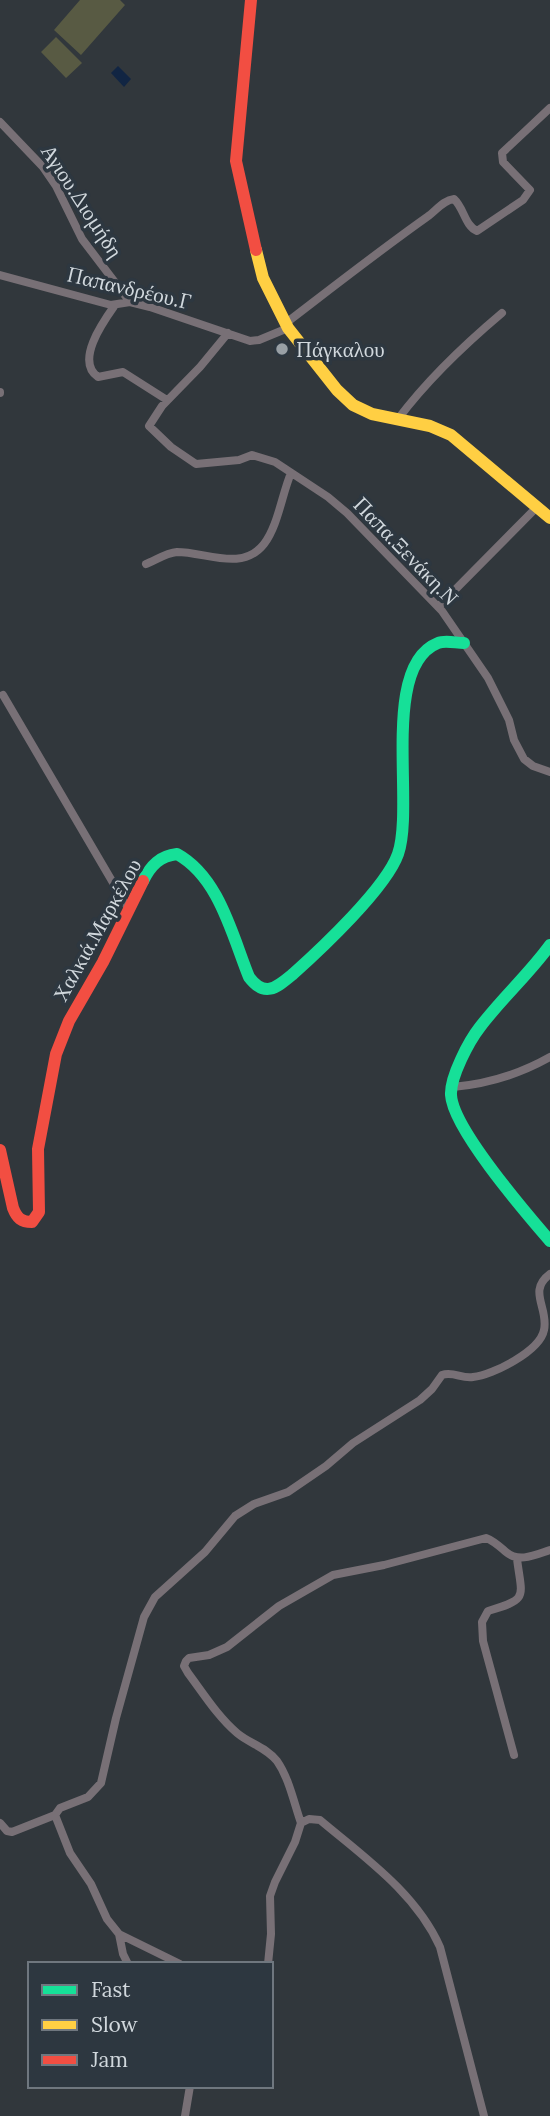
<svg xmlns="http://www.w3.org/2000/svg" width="550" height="2116" viewBox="0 0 550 2116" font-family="Lora,serif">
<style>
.garden{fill:#585a43}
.water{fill:#112543}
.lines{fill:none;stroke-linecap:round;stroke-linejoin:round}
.street{stroke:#787076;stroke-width:8}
.fast{stroke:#16e098;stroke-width:12}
.slow{stroke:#ffcf43;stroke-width:12}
.jam{stroke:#f24e42;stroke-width:12}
.poi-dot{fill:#99a0a5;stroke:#2d3740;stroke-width:2.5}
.labels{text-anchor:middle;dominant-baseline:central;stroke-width:7;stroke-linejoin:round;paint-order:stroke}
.street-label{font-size:21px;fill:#d1d8dd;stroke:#2d3740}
.poi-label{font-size:21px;fill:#d1d8dd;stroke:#2d3740;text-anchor:start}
</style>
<rect width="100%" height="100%" fill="#31373c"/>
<path class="garden" d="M80,0h40l5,5 -44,50 -27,-25z
M56,37l26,26 -16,15 -25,-26z"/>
<path class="water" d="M118,66l13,13 -7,8 -13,-14z"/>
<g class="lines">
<path class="street" d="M0,122l43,45 13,19 26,53 48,63
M0,275l111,30 19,-3 20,5 100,34 9,-1 29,-12
M115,305c-12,17 -40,56 -17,72l25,-5 44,28
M286,323c47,-36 93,-72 141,-106 9,-6 16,-17 27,-18 10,9 11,27 23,32l46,-31 7,-10 -27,-28 -1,-9 48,-45
M228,333l-28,34 -38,39 -13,20 22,21 25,17 43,-4 13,-5 23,7 53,35 19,16 95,98 46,67 21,42 5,20 10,19 9,7 17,6
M0,393v-1
M398,419c30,-40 66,-74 104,-106
M146,564c10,-4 20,-11 31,-12 29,0 65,20 87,-8 14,-18 18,-50 27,-71
M438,607l99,-100
M3,695l126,215
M453,1087c34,-3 67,-13 97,-30
M514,1755l-31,-114 -1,-19 6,-11c41,-12 34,-13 29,-52
M0,1823l7,8 5,1 43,-17
M301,1823c-7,-20 -12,-45 -24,-62 -11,-14 -27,-17 -40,-28 -19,-16 -34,-40 -49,-60l-4,-7 2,-5 3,-3 20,-3 18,-8 52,-41 54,-31 51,-10 102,-27c8,3 13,8 20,14 13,11 29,3 44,-2
M119,1934l61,30
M128,1964l-5,-10 -4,-20 -12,-15 -16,-35 -21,-31 -15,-38 5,-7 28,-11 13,-14 15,-65 28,-101 11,-20 50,-45 30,-36 19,-12 34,-12 38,-26 27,-23 67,-43 12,-11 10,-14c11,-4 20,4 31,2 20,-2 67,-26 71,-47 5,-22 -17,-39 6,-56
M268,1964l3,-30 -1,-38 5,-14 20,-40 6,-19 8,-4 11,1c44,37 96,73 120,127l44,169
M185,2116l5,-30"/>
<path class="fast" d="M143,881c8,-16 17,-25 34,-27 42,23 55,81 72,123 16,21 27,11 44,-3 28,-25 93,-86 105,-120 17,-49 -18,-188 40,-211 7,-3 18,0 26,0
M550,945c-21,29 -48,53 -70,82 -11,14 -30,50 -29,68 2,34 75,118 99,146"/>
<path class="slow" d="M256,250l7,28 25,50 49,62 16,15 19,9 58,12 21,9 99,83"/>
<path class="jam" d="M251,0l-15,161 20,89
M0,1150l13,58c4,10 8,14 19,14l7,-10 -1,-63 18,-95 13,-33 34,-59 40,-81"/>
</g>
<circle class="poi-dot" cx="282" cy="349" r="7"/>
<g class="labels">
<g class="street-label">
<text transform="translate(82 201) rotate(57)">Αγιου.Διομήδη</text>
<text transform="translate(129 288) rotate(13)">Παπανδρέου.Γ</text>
<text transform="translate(406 551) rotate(46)">Παπα.Ξενάκη.Ν</text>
<text transform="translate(97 930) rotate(-61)">Χαλκιά.Μαρκέλου</text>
</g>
<g class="poi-label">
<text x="296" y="349">Πάγκαλου</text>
</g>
</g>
<rect x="28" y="1962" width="245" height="126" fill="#2d3740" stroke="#6f777f" stroke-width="2"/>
<rect x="42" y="1985" width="35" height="10" fill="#16e098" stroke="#6f777f" stroke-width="2"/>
<text x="91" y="1997" font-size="21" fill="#d1d8dd">Fast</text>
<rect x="42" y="2020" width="35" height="10" fill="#ffcf43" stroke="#6f777f" stroke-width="2"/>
<text x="91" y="2032" font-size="21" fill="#d1d8dd">Slow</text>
<rect x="42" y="2055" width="35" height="10" fill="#f24e42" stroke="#6f777f" stroke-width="2"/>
<text x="91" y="2067" font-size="21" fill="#d1d8dd">Jam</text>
</svg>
